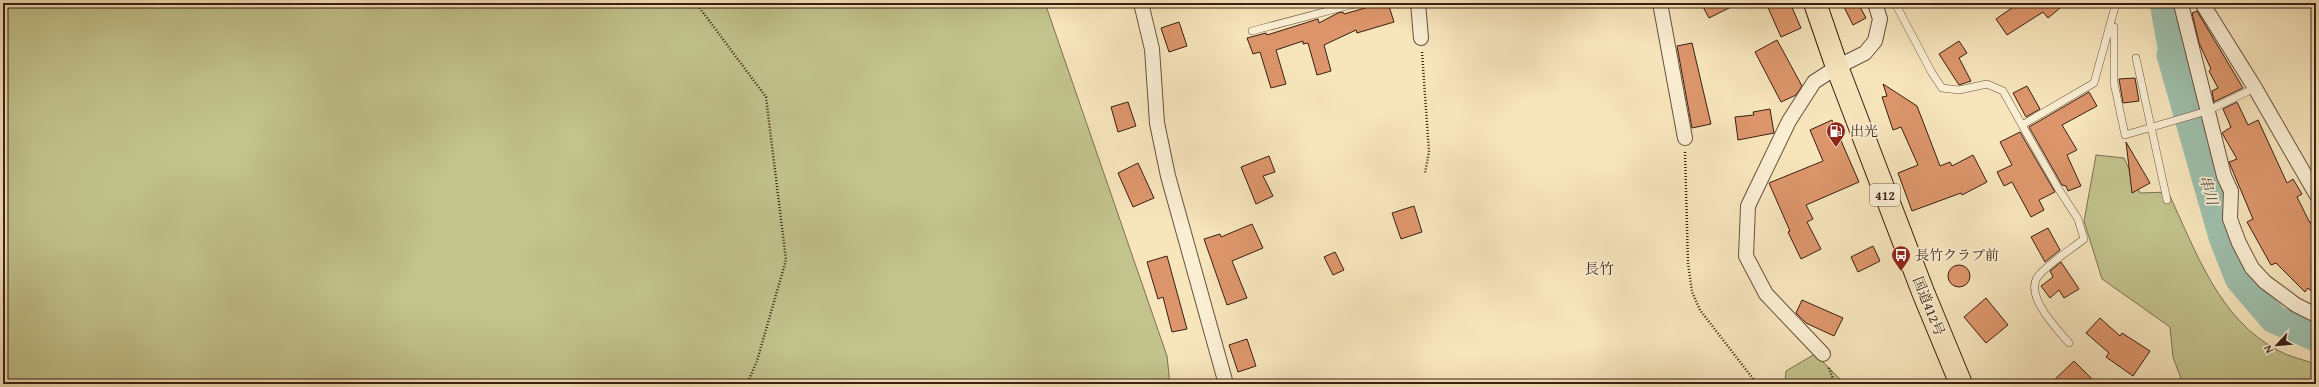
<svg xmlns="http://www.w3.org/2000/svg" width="2319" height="387" viewBox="0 0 2319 387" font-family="'Gentium Book Plus','Noto Serif JP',serif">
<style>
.green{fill:#c2c38d;stroke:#7e7050}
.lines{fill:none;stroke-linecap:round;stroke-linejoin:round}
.river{stroke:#9ebfac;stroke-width:29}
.building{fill:#dd966b;stroke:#391e12}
.service-casing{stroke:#68503c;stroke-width:8}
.minor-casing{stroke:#68503c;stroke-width:16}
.trunk-casing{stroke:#391e12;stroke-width:24}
.path{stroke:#391e12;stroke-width:2.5;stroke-dasharray:1 2;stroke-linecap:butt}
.service{stroke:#faeed3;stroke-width:7}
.minor{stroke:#faeed3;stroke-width:14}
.trunk{stroke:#f7e5bc;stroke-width:22}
.labels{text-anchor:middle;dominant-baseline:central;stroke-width:3.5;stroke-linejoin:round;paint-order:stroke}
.shield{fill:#faeed3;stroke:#735c4c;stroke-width:1}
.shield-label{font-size:13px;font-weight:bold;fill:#391e12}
.poi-label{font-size:14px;fill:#391e12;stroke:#faeed3;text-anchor:start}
.street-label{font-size:14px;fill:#391e12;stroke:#faeed3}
.water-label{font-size:15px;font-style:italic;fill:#574e40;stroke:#faeed3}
.neighbourhood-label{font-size:15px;fill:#391e12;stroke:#faeed3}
</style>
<rect width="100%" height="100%" fill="#f7e5bc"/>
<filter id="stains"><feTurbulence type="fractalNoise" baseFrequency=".005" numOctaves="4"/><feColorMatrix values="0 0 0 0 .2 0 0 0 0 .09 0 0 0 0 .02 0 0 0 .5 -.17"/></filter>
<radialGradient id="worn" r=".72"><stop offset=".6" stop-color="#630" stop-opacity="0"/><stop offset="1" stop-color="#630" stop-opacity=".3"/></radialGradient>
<path class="green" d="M3,3h1042l122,353 3,28h-1167z
M2096,155l28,3 16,35 28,-1c28,59 50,127 111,159 11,6 25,9 37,13v20h-133l-10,-27 -3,-30 -68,-48 -18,-58z
M1815,354l30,30h-60l1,-13z"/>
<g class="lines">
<path class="river" d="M2164,3l9,49 -2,3 52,182 16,41 35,41 42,18"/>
</g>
<path class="building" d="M1383,3h5l6,19 -37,11 -1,-3 -32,15 7,26 -14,4 -9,-32 -5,1v-3l-27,9 10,34 -15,4 -11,-36 -7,2 -6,-16 19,-5 1,2 51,-16 1,4 19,-10 5,-1 1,2z
M1701,3h38l-30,15z
M1766,3h24l11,25 -20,9z
M1842,3h16l8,15 -13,7z
M2019,3h47l-18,15 -5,-6 -36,23 -11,-16z
M2197,11l46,77 -29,14 -2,-11 6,-3 -9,-17 2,-2 -12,-26 -7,-30z
M1179,22l8,24 -18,6 -8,-24z
M1777,40l25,46 -6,9 -15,7 -26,-50z
M1959,41l8,12 -8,5 12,23 -12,4 -20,-31z
M1692,43l19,81 -19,4 -15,-82z
M2135,78l4,23 -16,2 -4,-24z
M1883,84l34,22 23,60 10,-4 2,4 21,-11 14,27 -25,13 -1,-2 -49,18 -14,-38 20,-8 -17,-38 -8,3 -11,-33 5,-1z
M2027,86l13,23 -14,8 -13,-24z
M2089,92l8,14 -35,19 15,25 -10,5 14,31 -13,5 -2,-5 -4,-1 -33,-58z
M1128,102l8,24 -18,6 -7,-25z
M2237,102l11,23 10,-5 29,63 6,-4 9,15 -5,3 13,26 6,-4v77l-8,-8 -3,4 -29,-29 -5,2 -24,-43 6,-3 -24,-57 8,-3 -15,-26 9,-6 -8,-18z
M1770,109l4,24 -36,7 -3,-23 19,-2 -1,-3z
M1832,120l27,62 -53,23 7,14 -6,3 14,27 -20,10 -13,-27 2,-1 -21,-48 54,-22 -13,-31z
M2020,132l35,60 -16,8 5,10 -13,7 -19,-35 -8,4 -7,-14 15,-7 -12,-23z
M2126,142l24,41 -18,10z
M1269,156l6,16 -12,4 10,20 -17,8 -15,-37z
M1138,163l16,35 -21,9 -15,-34z
M1414,206l8,26 -21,7 -9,-26z
M1252,224l11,24 -31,13 15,37 -20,7 -23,-66 16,-5 1,3z
M2048,228l12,22 -15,12 -14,-25z
M1873,246l7,15 -22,11 -7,-15z
M1335,252l9,18 -11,5 -9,-18z
M1167,256l20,73 -15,3 -9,-35 -5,2 -11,-37z
M2061,262l18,27 -15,9 -5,-8 -9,8 -9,-12 12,-9 -3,-6z
M1948 276a11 11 0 1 1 22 0a11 11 0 1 1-22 0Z
M1986,298l22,27 -22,18 -22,-26z
M1802,300l41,18 -9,18 -28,-13 -10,-10z
M2100,318l20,18 2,-3 28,18 -17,25 -27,-19 3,-4 -23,-20z
M1247,339l9,27 -18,6 -9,-27z
M2074,361l23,23h-47z"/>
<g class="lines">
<defs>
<path id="service" d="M1895,3l37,70 10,15 17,2 28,-6 16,7 19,34 72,-42 22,-80
M2114,27v56l11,52 82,-24 48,-23
M1252,31l106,-28
M2136,58l31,142
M2022,125l36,63 20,31 6,20c-14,11 -32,22 -44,35 -19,19 17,55 29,69"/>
<path id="minor" d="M1141,3l11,46 5,74 11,53 58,208
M1418,3l3,35
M1660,3l25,135
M2184,3l-2,5 42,168 7,15 -1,28 9,24 13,25 13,14 31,23 20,10
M2202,3l53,85 61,106
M1823,354l-57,-60 -20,-38 2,-50 41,-85 25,-39 23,-15 28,-14 10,-12 5,-22 -5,-16"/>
<path id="trunk" d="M1815,3l22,64 86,225 38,92"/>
</defs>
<use href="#service" class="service-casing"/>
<use href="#minor" class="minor-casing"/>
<use href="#trunk" class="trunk-casing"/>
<path class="path" d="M696,3l70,94 20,163 -29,101 -10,23
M1422,52l7,100 -4,21
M1685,152l3,111 4,29 8,18 57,74
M1829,368l6,16"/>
<use href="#service" class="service"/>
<use href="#minor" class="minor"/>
<use href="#trunk" class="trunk"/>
</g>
<defs>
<symbol id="fuel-pin" viewBox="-11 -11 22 30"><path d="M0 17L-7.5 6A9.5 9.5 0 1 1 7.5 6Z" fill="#8f2418" stroke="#faeed3"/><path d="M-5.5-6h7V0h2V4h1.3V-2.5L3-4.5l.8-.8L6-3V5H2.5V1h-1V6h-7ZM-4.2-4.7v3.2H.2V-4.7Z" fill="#fff"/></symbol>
<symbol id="bus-pin" viewBox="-11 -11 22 30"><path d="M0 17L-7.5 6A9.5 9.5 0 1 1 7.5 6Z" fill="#8f2418" stroke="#faeed3"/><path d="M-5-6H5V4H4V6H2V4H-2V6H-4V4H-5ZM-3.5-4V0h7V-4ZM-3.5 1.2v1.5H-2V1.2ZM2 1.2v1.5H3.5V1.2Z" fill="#fff"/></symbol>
</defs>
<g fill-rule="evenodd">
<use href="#fuel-pin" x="1825" y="120" width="22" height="30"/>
<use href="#bus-pin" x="1890" y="244" width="22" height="30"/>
</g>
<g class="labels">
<rect class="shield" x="1870" y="184" width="30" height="22" rx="3"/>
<g class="shield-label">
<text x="1885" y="195">412</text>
</g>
<g class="poi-label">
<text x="1850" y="131">出光</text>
<text x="1915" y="255">長竹クラブ前</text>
</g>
<g class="street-label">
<text transform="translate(1929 306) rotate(68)">国道412号</text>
</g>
<g class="water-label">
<text transform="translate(2209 190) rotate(74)">串川</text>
</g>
<g class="neighbourhood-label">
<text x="1599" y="268">長竹</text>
</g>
</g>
<rect width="2319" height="387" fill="none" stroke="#f7e5bc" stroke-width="16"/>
<rect x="4" y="4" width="2311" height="379" fill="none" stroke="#391e12" stroke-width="2"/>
<rect x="8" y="8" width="2303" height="371" fill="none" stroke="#391e12"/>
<g transform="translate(2277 345) rotate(244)" stroke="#faeed3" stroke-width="3" paint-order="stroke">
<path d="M0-3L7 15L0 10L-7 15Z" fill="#391e12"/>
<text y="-6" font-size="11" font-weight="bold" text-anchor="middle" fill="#391e12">N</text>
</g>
<rect width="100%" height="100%" filter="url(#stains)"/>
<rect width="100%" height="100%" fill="url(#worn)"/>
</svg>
